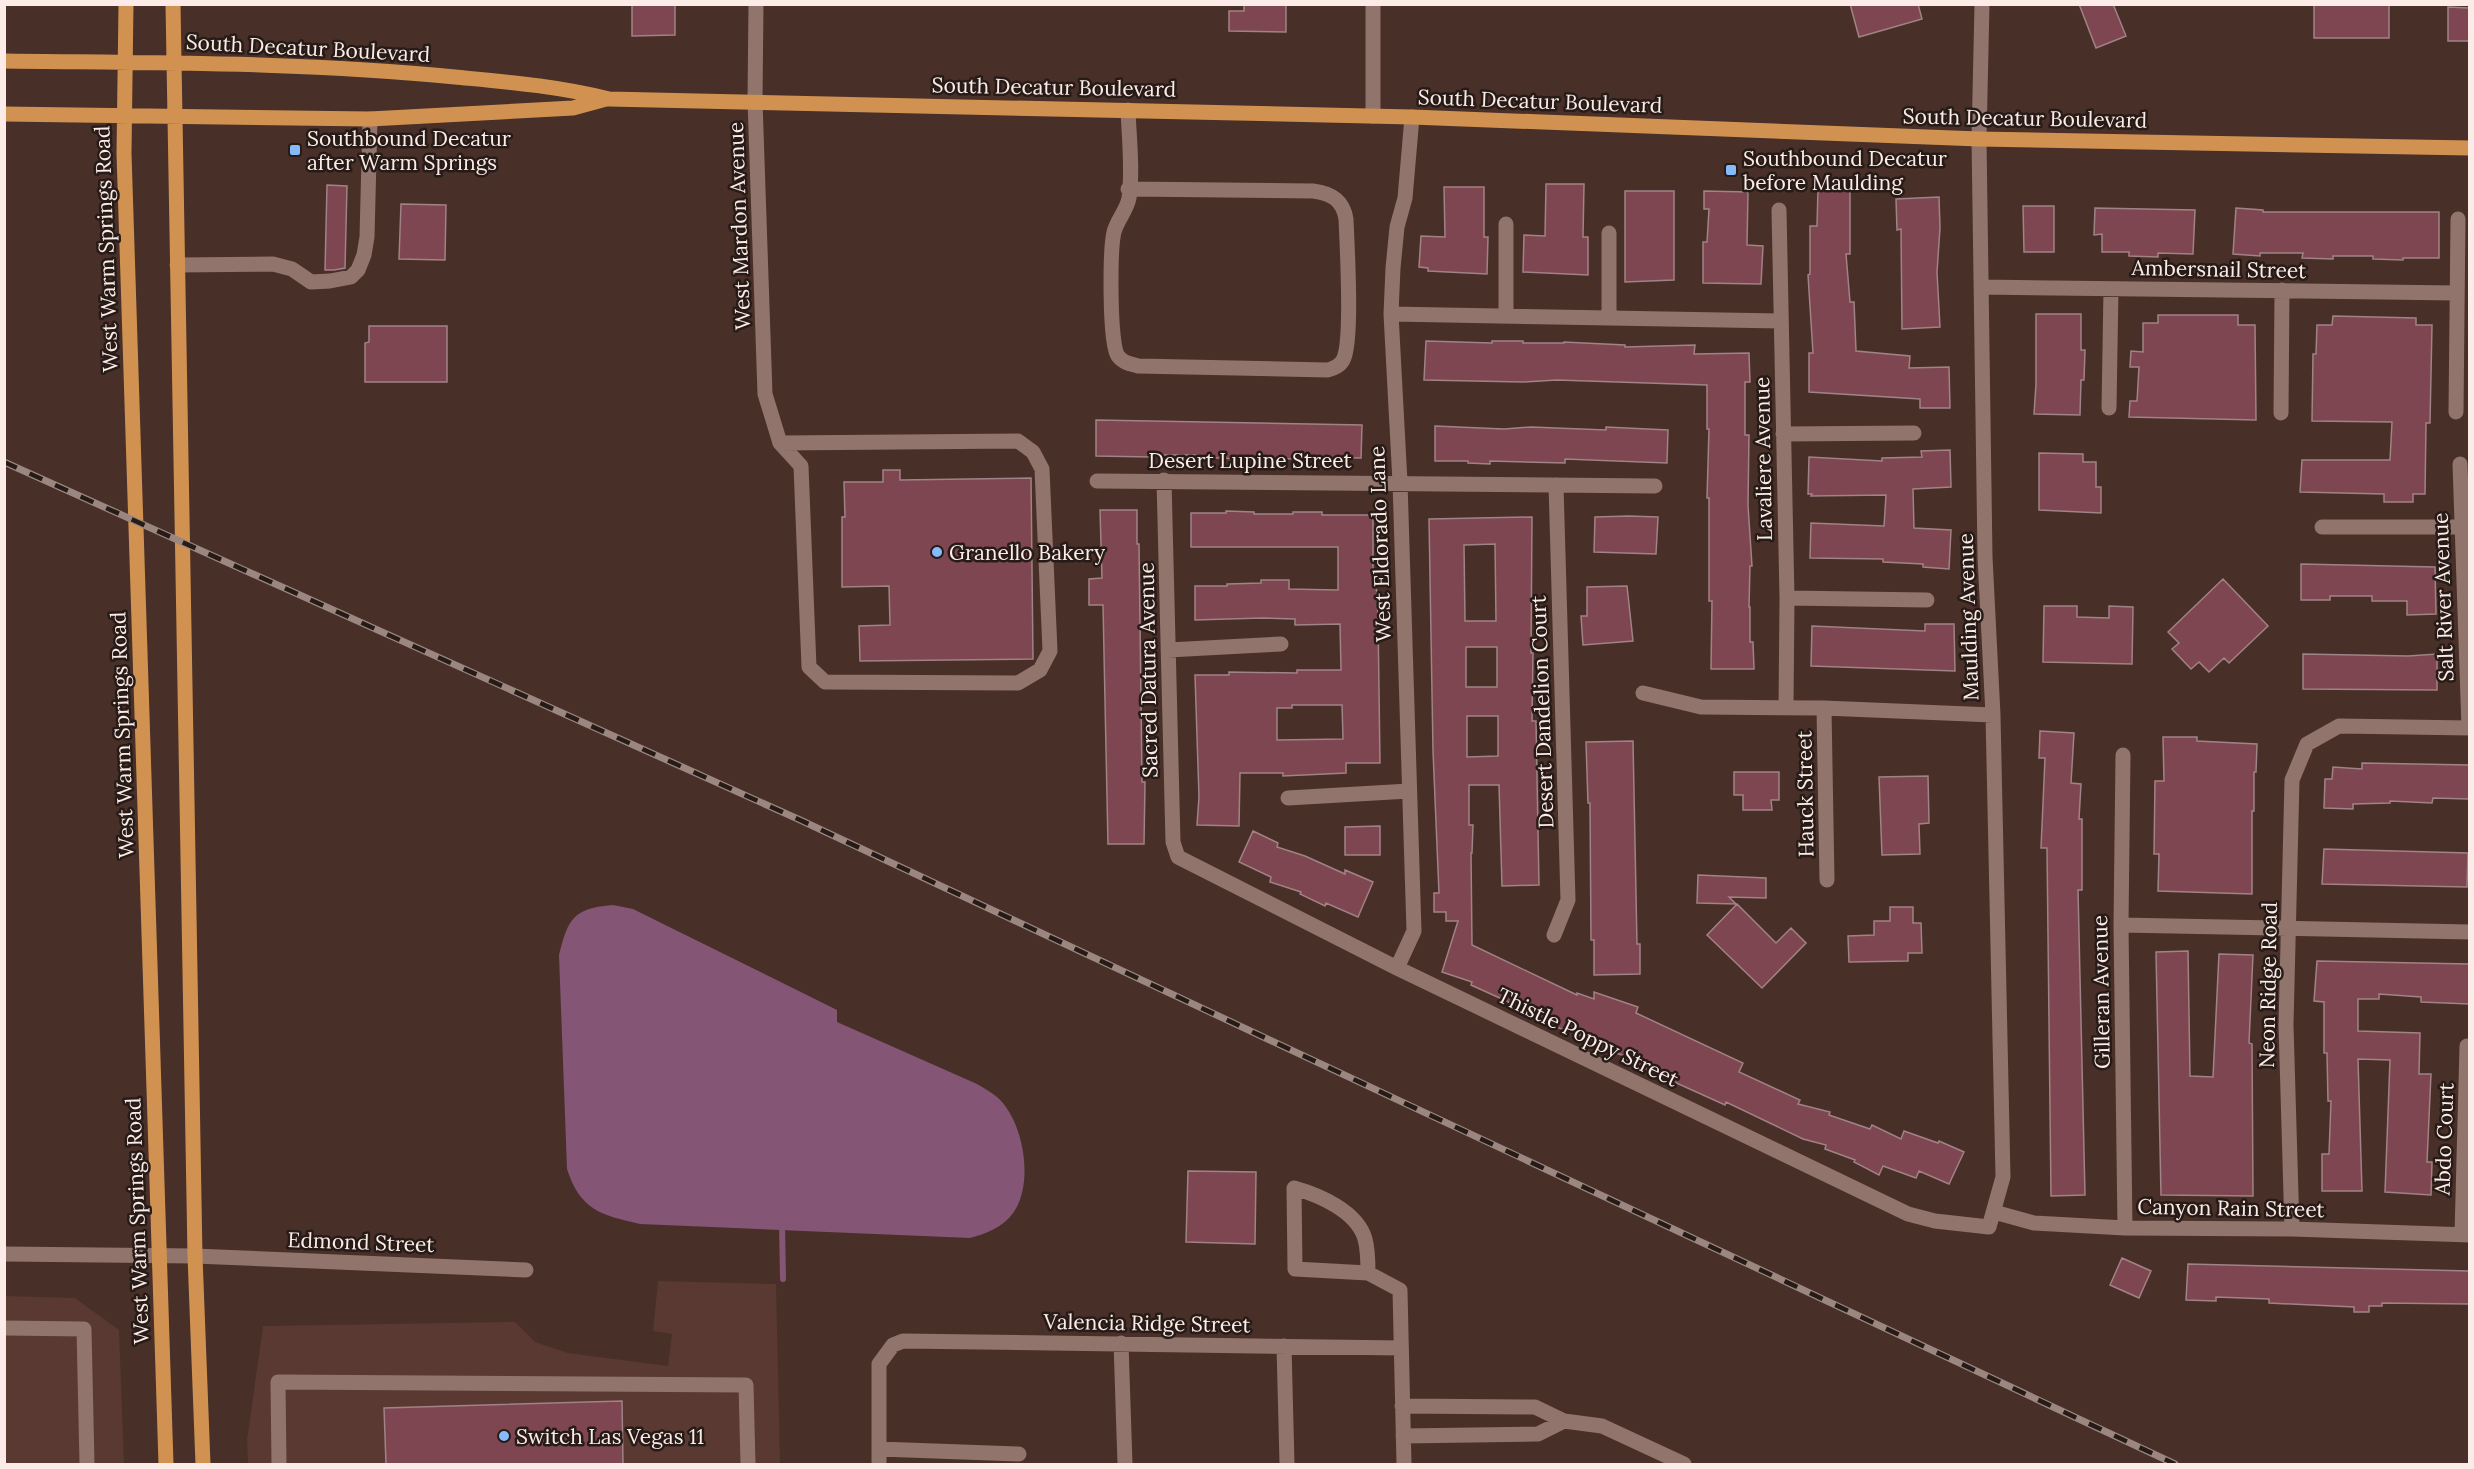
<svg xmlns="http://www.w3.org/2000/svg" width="2474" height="1469" viewBox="0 0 2474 1469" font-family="Lora,serif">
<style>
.built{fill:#593931}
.water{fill:#845575}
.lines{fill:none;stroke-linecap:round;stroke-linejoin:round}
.stream{stroke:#845575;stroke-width:6}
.building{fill:#7e4651;stroke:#a18286;stroke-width:1.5;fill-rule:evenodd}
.minor{stroke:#91746b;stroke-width:15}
.major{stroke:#d19251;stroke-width:15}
.rail-casing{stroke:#9b8680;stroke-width:7}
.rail{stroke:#261b17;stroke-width:4.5;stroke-dasharray:14;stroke-linecap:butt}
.poi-dot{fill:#85bbfb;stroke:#261b17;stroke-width:2}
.labels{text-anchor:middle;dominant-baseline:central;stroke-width:5;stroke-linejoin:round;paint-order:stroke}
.street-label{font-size:21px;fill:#fcebe6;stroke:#261b17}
.poi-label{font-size:21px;fill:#fcebe6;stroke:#261b17;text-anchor:start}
</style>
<rect width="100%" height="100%" fill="#482f28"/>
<path class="built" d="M658,1281l118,3 4,180h-532l-1,-24 16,-114 252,-4 20,20 33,11 100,13 4,-32 -19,-3z
M5,1296l70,2 44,32 5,134h-119z"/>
<path class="water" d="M613,905l20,4 204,101v12l140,62c7,4 14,8 20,13 28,24 40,96 10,123 -11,10 -23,14 -37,18l-330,-14c-39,-9 -60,-14 -73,-55l-8,-214c9,-36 14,-47 54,-50z"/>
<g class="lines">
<path class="stream" d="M782,1222l1,57"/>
</g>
<path class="building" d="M632,4h43v31l-43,1z
M1244,4h42v28l-57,-1v-20h15z
M1850,4h68l4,15 -63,18z
M2079,4h34l13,32 -30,12z
M2314,4h75v34h-75z
M2448,7l21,1v33h-21z
M1546,184h38l-1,53h5v38l-65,-3 1,-37 21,1z
M327,185l20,1 -2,82 -11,2h-9z
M1444,187h40v50h4l-1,37 -59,-3v-3l-9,-1 2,-31 24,1z
M1818,189l32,1v64h-4l4,48h4l2,49 54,5 -1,12 40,-1 1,41h-30v-9l-111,-7v-39h4l-5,-78 2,-1v-48h7z
M1625,191h49v89l-49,2z
M1704,191l44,1 -1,53 16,1 -2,38 -58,-1v-41h4l2,-33h-5z
M1939,197l1,31 -3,44 3,55 -38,2 -1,-100 -4,1 -1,-31z
M401,204l45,1 -1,55 -46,-1z
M2023,206h31v46h-30z
M2095,208l100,2 -2,44 -35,-1v4l-29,-1v-4h-27v-18l-8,1z
M2236,208l27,2v2h176v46h-36v2l-30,-1v-3h-40v3l-31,-1 1,-5h-43v3l-27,-2z
M2036,314h45v36h4l-1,30h-3l-1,35 -46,-1 2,-30z
M2158,315h80v10h17l1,95 -127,-3 1,-16h7l2,-34h-9l1,-16 12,1v-29h15z
M2333,316l83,2v7h16l-2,98h-4l-1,71h-12v8h-29v-8l-84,-2 2,-32h88l2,-38 -80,-1 1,-67h3l1,-29h15z
M369,326h78v56h-82v-39l4,-1z
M1426,341l66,2v-2h31v2h41v-1l61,3v2l70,-2 -1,9 55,-1 1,29h-5v53h4l-1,70 4,61h-2l-1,41h1v35h3l1,27h-43l1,-68h-3v-103h-2l2,-69h-2v-44l-150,-5 -34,2 -99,-2z
M1096,420l266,5 -1,33 -67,-1v2l-35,-1v2l-61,-3v-2h-47v2l-55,-1z
M1435,426l69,3 27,-2 75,3v-3l62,3 -1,33 -102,-4v4l-75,-2v3l-22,-1v-2h-33z
M1950,450l1,37 -38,2 1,39 37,2 -2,39 -26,-2v-3l-40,-2v-3l-73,-1 1,-35 73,3 2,-31 -75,1 1,-2h-4l1,-37 73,4v-3l40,-1 -1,-6z
M2039,453l44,1v8h13v25h5v26l-62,-3z
M883,470h17v10l131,-2 2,181 -173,2 -1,-35 31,-1 -1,-39 -47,1v-70h3l-1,-35h39z
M1100,510h37v34h2l3,238h3l-1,62h-36l-5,-239h-14v-26l13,-1z
M1226,511l28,1v2h39v-2h29v3h51v67h3l2,34 2,147h-34v10l-63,3v-3h-43l-1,53 -42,-1 2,-28 -4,-122h34v-3l68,1v-3h44l-1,-46 -45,1v-6l-33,-1 -67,2v-34h32v-2l34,-1v-3h28v9l49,1v-43h-147v-34h35zM1292,705h50l1,34 -66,1v-32h15z
M1629,516l29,1 -2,37 -62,-2 1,-35z
M1532,517l-1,136h2l-1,68h4l3,164 -37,1 -3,-101h-30v40h4l-1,28h-1l1,92 105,50v-2l17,6v-7l44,15 -2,6 107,50 -4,9 61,28 -2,4 32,8 -1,3 41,14 2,-4 29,14 3,-8 34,12 1,-2 25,11 -15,32 -30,-13 -3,7 -33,-12 -4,9 -25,-13 1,-2 -30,-11 1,-4 -23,-6 -77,-37 -1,3 -75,-34 -27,-12 2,-3 -29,-9 1,-6 -44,-15 -21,-11 1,-2 -62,-28 1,-3 -30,-10 16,-51h-12v-9h-12v-19h5l-6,-142 -4,-232zM1495,544l1,77h-31l-1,-76zM1466,647h31v40h-31zM1467,716h31v40l-31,1z
M2301,564l134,3 1,47 -29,1v-14h-35v-5h-42v4h-29z
M2223,579l45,47 -39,37 -5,-5 -15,14 -10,-10 -8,7 -19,-20 7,-6 -11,-11z
M1627,586l6,55 -50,4 -2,-29h6v-29z
M2044,606h33v11l32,1v-12l24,1 -1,57 -89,-2z
M1925,624h29l1,47 -144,-5 1,-40 113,5z
M2303,654l105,2 29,-2v36l-134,-1z
M2040,731l34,2 -3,50 10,1 -2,35h3v71h-4l7,305 -34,1 -4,-348h-6l4,-90h-6z
M2163,737h34v4l60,3 -1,28h-2v39h-2v83l-94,-3 1,-37h-5l1,-73h9z
M1633,741l4,203h3v30l-46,1v-35h-3l-1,-137h-2l-2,-61z
M2362,763l107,2v34l-36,-1 -1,5 -42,-2v2l-37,1v5l-29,-1 1,-29h7l1,-12 29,2z
M1734,772h45v28h-8l1,10h-29v-15h-9z
M1928,776l1,47 -10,1 1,30 -38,1 -3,-78z
M1380,826v29h-35v-28z
M1253,831l25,12 -1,4 28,9 40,18v-4l28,12 -15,35 -32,-14 -1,3 -25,-12 1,-2 -31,-10 1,-5 -32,-15z
M2324,849l144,4 -1,34 -145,-3z
M1698,875l68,3v20l-37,-1 7,7 -39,-1z
M1737,904l39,39 15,-15 15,15 -44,45 -55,-53z
M1890,907h23v16h8l1,30h-14v8l-59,1 -1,-26 26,-1v-14h16z
M2188,951l2,125 23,1 6,-123 34,1 -4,88 3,1 1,152 -92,-1 -5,-243z
M2317,961l152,3v40l-48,-2v-5l-42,-3v5h-21v32l62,2 -1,41h12l-4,88h5l-1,33 -46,-3 5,-132 -32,-1 4,132h-40v-37h7l2,-53h-3l-1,-48h-3v-51l-10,-1z
M1188,1171l68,1 -1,72 -69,-2z
M2122,1258l29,13 -12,27 -29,-13z
M2188,1264l281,7v33l-87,-1v3h-13v6h-15v-5l-85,-4v-4l-53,-2v4l-30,-1z
M622,1401l1,63h-237l-2,-56z"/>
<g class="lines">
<path class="minor" d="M756,4l-1,97 10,293 15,49 21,23 8,201 16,15 193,1 22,-13 10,-19 -8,-182 -9,-17 -15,-11 -238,2
M1373,4v112
M1128,110c1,28 5,60 1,88 -2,12 -12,22 -15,34 -4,17 -5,112 4,124 5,7 13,8 20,10l190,4c6,-2 12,-4 15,-10 10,-17 4,-115 3,-141 -3,-19 -15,-26 -33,-28l-185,-2
M1779,210l8,388 -1,109
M1506,224v92
M1609,233v85
M177,265l96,-1 19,5 19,13 19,-1 21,-4 7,-7 6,-15 3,-18 3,-118
M1982,287l474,6
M1391,314l390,7
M2109,408l2,-119
M2456,412l2,-193
M2281,413l1,-123
M1783,434l131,-1
M2460,464l9,264
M1164,480l9,362 5,15 219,111 511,246 27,7 54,6 14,-50 -10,-462 -8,-158 -6,-418 3,-135
M1097,481l558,5
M2322,527h140
M1787,598l140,2
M1168,650l113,-6
M1643,693l58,14 123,1 169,7
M1824,708l3,172
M2123,755l-2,170 4,303
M1288,798l121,-7
M2121,925l349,7
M1554,935l14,-35 -12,-415
M1397,968l17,-37 -14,-449 -9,-168 2,-46 4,-41 8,-29 7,-81
M1994,1212l40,11 91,5 167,1 178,6
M2292,1229l-6,-204 6,-245 15,-36 32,-18 131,2
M2462,1234l5,-188
M4,1254l191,2 331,14
M1368,1273c0,-11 0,-23 -3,-34 -8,-28 -46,-44 -71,-51l1,81 73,4 32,17 4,174
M4,1328l80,1 3,135
M1121,1343l4,121
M1284,1346l3,118
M1402,1406l133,1 29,14 38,5 82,38
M1403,1436l135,-2 26,-13
M879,1449l140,5
M279,1464l-1,-82 468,3 2,79
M879,1464v-100l14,-19 10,-4 498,7"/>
<path class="major" d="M126,4l-2,149 42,1311
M173,4l22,1252 8,208
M4,61c151,2 302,1 451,16 52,5 103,9 154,22l803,18 567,22 491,9
M4,114l366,5 203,-11 33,-9"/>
<defs>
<path id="rail" d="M4,462l794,357 1377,645"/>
</defs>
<use href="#rail" class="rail-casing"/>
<use href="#rail" class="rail"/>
</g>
<g class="poi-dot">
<rect x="289" y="144" width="12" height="12" rx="3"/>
<rect x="1725" y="164" width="12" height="12" rx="3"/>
<circle cx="937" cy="552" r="6"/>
<circle cx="504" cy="1436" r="6"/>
</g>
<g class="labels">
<g class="street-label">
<text transform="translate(308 48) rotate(3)">South Decatur Boulevard</text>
<text transform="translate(1054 87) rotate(1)">South Decatur Boulevard</text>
<text transform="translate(1540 101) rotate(2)">South Decatur Boulevard</text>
<text transform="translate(2025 118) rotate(1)">South Decatur Boulevard</text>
<text transform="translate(739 226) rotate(-92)">West Mardon Avenue</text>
<text transform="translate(106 249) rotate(-92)">West Warm Springs Road</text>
<text transform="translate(2219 269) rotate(1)">Ambersnail Street</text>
<text transform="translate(1763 459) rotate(-91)">Lavaliere Avenue</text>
<text x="1250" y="460">Desert Lupine Street</text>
<text transform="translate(1380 544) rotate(-92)">West Eldorado Lane</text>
<text transform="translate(2443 597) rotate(-92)">Salt River Avenue</text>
<text transform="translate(1968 617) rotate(-92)">Maulding Avenue</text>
<text transform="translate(1148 670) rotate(-91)">Sacred Datura Avenue</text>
<text transform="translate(1542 712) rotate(-92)">Desert Dandelion Court</text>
<text transform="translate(122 735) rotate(-92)">West Warm Springs Road</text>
<text transform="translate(1805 794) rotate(-91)">Hauck Street</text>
<text transform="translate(2268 985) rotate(-89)">Neon Ridge Road</text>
<text transform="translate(2101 992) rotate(-91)">Gilleran Avenue</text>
<text transform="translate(1588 1037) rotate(26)">Thistle Poppy Street</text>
<text transform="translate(2444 1139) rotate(-88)">Abdo Court</text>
<text transform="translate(2231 1208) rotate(1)">Canyon Rain Street</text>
<text transform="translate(137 1221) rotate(-92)">West Warm Springs Road</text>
<text transform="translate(361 1242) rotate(2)">Edmond Street</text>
<text transform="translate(1147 1323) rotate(1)">Valencia Ridge Street</text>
</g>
<g class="poi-label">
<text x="307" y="138">Southbound Decatur<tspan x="307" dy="24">after Warm Springs</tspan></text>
<text x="1743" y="158">Southbound Decatur<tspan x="1743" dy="24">before Maulding</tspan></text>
<text x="949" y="552">Granello Bakery</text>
<text x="516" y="1436">Switch Las Vegas 11</text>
</g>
</g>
<rect width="2474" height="1469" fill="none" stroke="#fcebe6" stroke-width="12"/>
</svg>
